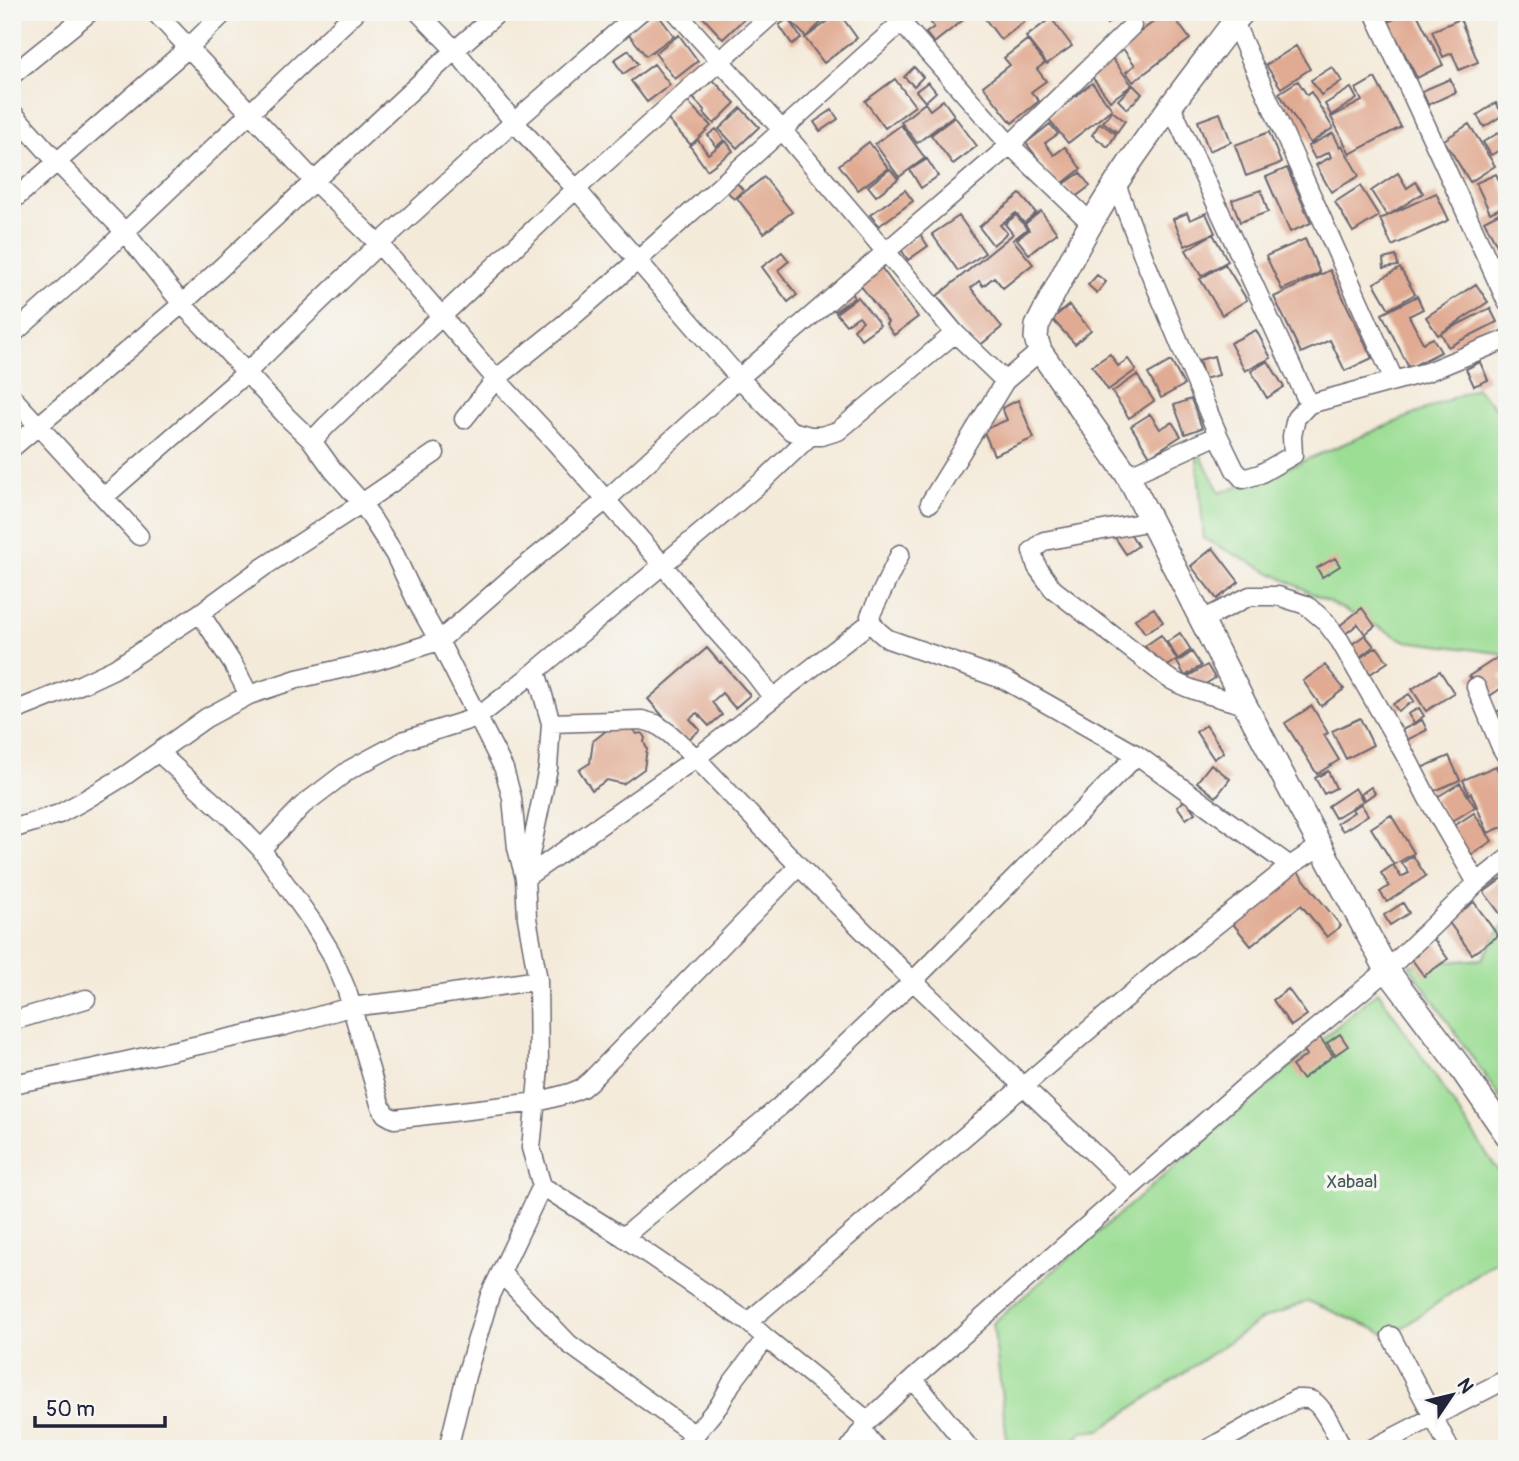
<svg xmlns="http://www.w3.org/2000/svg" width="1519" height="1461" viewBox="0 0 1519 1461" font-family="Pangolin,sans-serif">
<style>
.green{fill:#9dde95;stroke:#608068;stroke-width:2}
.building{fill:#e1ab93}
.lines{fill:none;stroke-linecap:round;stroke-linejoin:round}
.minor-casing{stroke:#6c6872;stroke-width:21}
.tertiary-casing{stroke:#6c6872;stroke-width:26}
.minor{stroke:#fff;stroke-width:18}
.tertiary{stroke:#fff;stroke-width:23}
.labels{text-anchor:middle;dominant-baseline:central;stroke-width:7;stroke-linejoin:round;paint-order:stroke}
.park-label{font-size:19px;fill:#475a56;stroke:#f6f6f2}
</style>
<rect width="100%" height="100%" fill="#f6f6f2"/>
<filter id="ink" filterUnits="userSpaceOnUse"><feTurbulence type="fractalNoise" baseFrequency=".0143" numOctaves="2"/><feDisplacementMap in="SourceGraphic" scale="14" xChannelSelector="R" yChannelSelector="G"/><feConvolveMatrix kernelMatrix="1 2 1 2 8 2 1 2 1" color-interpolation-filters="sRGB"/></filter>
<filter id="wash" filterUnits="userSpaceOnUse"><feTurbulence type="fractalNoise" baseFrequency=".00686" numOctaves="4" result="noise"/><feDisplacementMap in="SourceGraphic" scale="28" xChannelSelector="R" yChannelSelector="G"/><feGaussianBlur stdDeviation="1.57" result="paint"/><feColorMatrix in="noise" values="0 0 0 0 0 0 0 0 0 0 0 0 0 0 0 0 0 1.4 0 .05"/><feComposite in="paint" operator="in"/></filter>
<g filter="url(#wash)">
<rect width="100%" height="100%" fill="#f4ead9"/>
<path class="green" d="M1476,388l31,31v235l-101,-13 -202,-102 -8,-92 24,46 81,-31z
M1507,919v189l-98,-143 73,-6z
M1378,991l129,193v69l-116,83 -83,-35 -47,19 -161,110 -18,2 -17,17h-57l-15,-126z"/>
<g id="blocks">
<path class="building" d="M656,12l18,24 -28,20 -18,-23z
M698,12h53l-28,27z
M788,12h44l-26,25 -21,-22z
M923,12h35l5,8 -29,23 -8,-10 8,-6z
M980,12h38l7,9 -24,19z
M1098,12h19l2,3 -12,9z
M1167,12h3l20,27 -57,43 -7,-10 9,-7 -14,-19z
M1407,12h9l27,53 -26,13 -29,-56z
M839,13l18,25 -33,25 -19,-25z
M1051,18l21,28 -25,18 -21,-27z
M788,19l13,19 -9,6 -13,-19z
M1460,19l18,43 -19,8 -7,-17 -9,4 -11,-26z
M679,35l19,26 -23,18 -20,-26z
M1027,40l18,23 -8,6 9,12 -15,11 8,9 -27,22 -29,-37 27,-21 -6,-7z
M1296,46l14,23 -29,19 -15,-23z
M629,50l9,14 -15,10 -9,-14z
M1112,58l20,27 -22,16 -20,-27z
M654,64l16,21 -23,17 -16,-21z
M914,67l9,10 -9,9 -10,-9z
M1332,67l10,14 -21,14 -10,-15z
M1375,78l26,49 -51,27 -19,-37 31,-16 -6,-12z
M895,79l20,27 -30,22 -20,-27z
M1450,79l6,13 -28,13 -6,-14z
M713,80l22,23 -21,21 -10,-11 1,-2 -12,-13z
M1298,81l9,14 4,-3 22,36 -23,15 -31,-50z
M928,82l8,10 -11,10 -9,-11z
M1092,83l20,26 -44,34 -20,-25z
M1133,85l9,9 -15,15 -9,-9z
M1351,88l6,11 -26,16 -6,-11z
M943,100l11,15 -37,28 -16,-21 24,-19 5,7z
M687,101l24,25 -20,19 -24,-26z
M1496,103l7,12 -19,12 -7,-12z
M741,108l18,19 -22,21 -18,-19z
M832,110l6,9 -18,12 -6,-9z
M1112,111l13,10 -8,11 -14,-10z
M1220,113l11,29 -22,9 -11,-30z
M955,117l22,29 -24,18 -22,-29z
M1100,123l16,11 -8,13 -16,-12z
M1050,124l8,10 -13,9 9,12 11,-8 16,22 -22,17 -33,-43z
M1469,124l26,42 -25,16 -26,-42z
M901,125l24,33 -26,19 -24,-33z
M1507,128v18l-16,9 -8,-13z
M716,129l8,11 -8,7 -8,-12z
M1269,132l12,31 -35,13 -11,-31z
M1333,133l7,14 2,-2 17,31 -28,16 -15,-27 15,-8 -2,-5 -14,7 -7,-13z
M698,140l10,14 18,-13 7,10 -26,19 -17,-24z
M869,142l19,26 -30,22 -19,-25z
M927,159l11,17 -17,12 -11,-18z
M1287,168l24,55 -21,9 -24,-55z
M890,169l8,10 -22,17 -8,-10z
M1080,173l10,13 -16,12 -10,-14z
M1398,173l9,15 9,-6 7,11 -36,23 -16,-25z
M1496,174l11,23v8l-17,8 -14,-30z
M764,177l28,35 -28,21 -27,-35z
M735,181l8,9 -9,9 -8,-9z
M1360,186l19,30 -26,16 -18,-30z
M905,190l8,11 -34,25 -9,-11z
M1261,190l7,22 -28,10 -8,-22z
M1436,193l13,27 -57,26 -12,-27z
M1020,194l16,19 -12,10 -8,-10 -16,12 7,8 -14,12 -14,-18z
M1507,209v55l-23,-43z
M1041,211l16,22 -28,21 -12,-15 12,-9 -4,-6z
M1187,213l3,7 16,-7 9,20 -30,13 -12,-27z
M1016,215l11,14 -14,11 20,24 -30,24 -9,-11 -11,9 -4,-5 -8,7 31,39 -24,20 -41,-51 76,-62 -8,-10z
M959,216l26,37 -27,18 -26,-37z
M920,234l8,12 -20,14 -8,-12z
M1213,234l15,27 -27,15 -15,-26z
M1305,239l15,34 -38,17 -16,-34z
M782,252l7,9 -11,9 19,25 -9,7 -26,-35z
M1396,256l2,10 -14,2 -1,-9z
M1225,264l22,36 -25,15 -22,-36z
M880,266l38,51 -24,18 -8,-11 2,-2 -30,-40z
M1400,268l15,26 -26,15 -15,-26z
M1330,270l42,88 -27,13 -15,-31 -29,13 -27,-56z
M1097,275l9,7 -9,11 -9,-8z
M1476,284l12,18 -50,33 -12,-18z
M850,291l4,7 -19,13 -5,-6z
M1417,296l6,13 -14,7 14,27 10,-5 8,14 -32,16 -27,-54z
M858,297l22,28 -19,14 -7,-10 9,-8 -4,-5 -13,9 -10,-12z
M1069,305l22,25 -16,14 -23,-25z
M1490,308l7,14 -49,25 -7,-14z
M1256,330l15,28 -26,13 -15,-28z
M1110,354l8,12 10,-7 8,11 -28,20 -16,-24z
M1214,356l5,19 -15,4 -5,-19z
M1171,361l13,24 -23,13 -13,-24z
M1268,361l16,26 -17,11 -16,-27z
M1480,362l8,18 -14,6 -8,-17z
M1137,375l17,26 -25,17 -17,-26z
M1191,399l11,29 -17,6 -11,-29z
M1018,400l16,38 -40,17 -11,-25 24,-10 -5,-12z
M1150,414l10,15 12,-7 9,14 -31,20 -19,-30z
M1125,525l13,21 -12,8 -14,-21z
M1213,548l26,34 -22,17 -26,-33z
M1335,558l5,8 -18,11 -5,-9z
M1154,608l9,14 -18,11 -10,-14z
M1362,608l13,18 -10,8 -7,-10 -14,11 -6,-8z
M1180,633l11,17 -13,9 -11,-17z
M1161,635l16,25 -16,10 -16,-24z
M1365,635l9,11 -17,13 -9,-12z
M1377,647l11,15 -18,12 -10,-16z
M707,648l13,15 1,-1 29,33 -15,13 -13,-15 -10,9 10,13 -13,11 -12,-13 -7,6 10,11 -15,12 -37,-43z
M1192,652l9,14 -16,10 -8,-14z
M1506,652l1,26 -3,-4 -4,3 6,8 -21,14 -16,-23z
M1207,665l8,13 -19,12 -9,-13z
M1325,665l19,24 -23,17 -18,-25z
M1440,671l14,22 -28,18 -14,-22z
M1409,694l5,7 -16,10 -5,-7z
M1312,706l16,27 -4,2 15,25 -22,14 -32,-51z
M1507,706v20l-9,5 -8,-15z
M1419,708l5,8 -10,7 -6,-9z
M1360,718l13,27 -27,14 -14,-28z
M1422,720l5,10 -20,10 -5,-10z
M1206,725l18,27 -10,7 -18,-27z
M611,727l20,1 6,6 5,-1 3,5 -1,4 3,7 -3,20 -21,15 -16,-4 -15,10 -13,-20 11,-7 3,-22z
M1449,756l11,24 -28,12 -11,-24z
M1211,764l19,15 -14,18 -19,-15z
M1496,766l11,26v33l-19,8 -17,-40 -2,1 -6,-14z
M1328,771l8,17 -12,6 -9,-16z
M1460,783l15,24 -25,16 -16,-24z
M1371,787l4,6 -10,7 -4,-6z
M1355,788l8,13 -28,17 -7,-12z
M1186,800l9,13 -9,6 -9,-13z
M1361,804l7,11 -25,16 -6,-8 17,-11 -2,-3z
M1474,813l18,28 -26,17 -18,-28z
M1391,815l23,38 -20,12 -23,-37z
M1413,856l13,20 -39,26 -7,-10 9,-6 -8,-13 12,-8 8,12 8,-4 -7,-10z
M1294,867l47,59 -14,11 -26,-32 -50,41 -22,-27z
M1507,875v48l-23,-31z
M1474,902l24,34 -26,18 -24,-33z
M1403,903l6,10 -19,12 -6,-10z
M1429,932l19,27 -24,17 -19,-26z
M1288,989l19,26 -16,11 -18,-26z
M1340,1034l8,12 -13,9 -8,-12z
M1319,1036l14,20 -31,23 -10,-13 15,-11 -5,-7z"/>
</g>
</g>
<g filter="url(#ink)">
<use href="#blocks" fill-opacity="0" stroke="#6c6872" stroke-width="2"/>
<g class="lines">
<defs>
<path id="minor" d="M155,12l160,170 64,62 117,135 60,64 107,122 48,60 43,48 19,25
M418,12l37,38 59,72 62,67 163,189 52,53 19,5h11l17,-5 117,-98
M676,12l106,118 173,203 50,48 35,-30
M892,12l118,133 81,78
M1225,12l9,10 160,358
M1374,12l133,290
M12,75l78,-63
M1171,106l138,298
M12,112l45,50 67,69 58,73 30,31 76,83 24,23 21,29 29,33 33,52 21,45 23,41 65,128 8,29 5,50 8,30 2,40 11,62 1,88 -8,80 11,38 -52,109 -24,81 -18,73
M1116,184l30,79 72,172
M12,201l176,-153 37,-36
M12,335l75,-67 269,-256
M12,397l127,139
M464,419l32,-40 67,-54 74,-64 276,-249
M312,441l15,-16 249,-236 199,-177
M12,448l170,-144 273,-254 44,-38
M1128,476l90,-41 17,35 8,9 17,-5 33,-19 -1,-19 4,-18 13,-14 118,-32 80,-33
M104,497l143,-125 132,-128 135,-122 126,-110
M930,503l75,-122
M1152,521l-108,20 -12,10 5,16 16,22 115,89c23,14 51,19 77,27
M900,554l-30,62c2,11 9,16 18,23l117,41 132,75 153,111 30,-20
M200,613l34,53 15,29
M1202,620l48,-24h28l28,9 19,16 15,20 68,119 19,37 50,86
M1476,687l25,60 6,10
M12,712l70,-28 32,-15 86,-56 62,-45 100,-65 73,-50
M551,723l91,-3 14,4 14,10 26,24 103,108 114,115 217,207
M159,753l73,66 29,30 52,74 18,30 16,38 33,113 5,10 9,5 143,-17 33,-9 12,-5 8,-7 209,-215
M12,829l47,-15 24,-13 43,-26 80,-57 43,-23 48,-16 78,-18 64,-20 80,-70 86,-70 134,-123 271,-233 122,-119
M261,849l42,-44 46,-35 56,-30 73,-23 58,-46 228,-191 46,-44
M526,874l22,-106 3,-45 -15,-52
M525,878l171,-120 175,-136
M12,1021l74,-22
M12,1084l83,-16 189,-42 66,-19 51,-6 137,-21
M542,1186l81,51 125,85 18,16 102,83
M623,1237l155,-129 135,-127 224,-226
M501,1273l68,71 126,91
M748,1322l405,-347 137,-109
M1391,1336l59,113
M913,1379l57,70
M863,1431l14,18
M683,1449l37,-45 11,-20 35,-46
M849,1449l19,-28 45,-42 334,-294 140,-115 90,-87 30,-24
M1208,1449l88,-50c6,0 12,-1 17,2 12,7 23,35 30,48
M1371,1449l132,-68 4,1"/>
<path id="tertiary" d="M1243,12l-9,10c-49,65 -101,130 -142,200 -20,34 -37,69 -55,104l-1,12 4,13 88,125 117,229 142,265 73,97 47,68"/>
</defs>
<use href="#minor" class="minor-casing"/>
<use href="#tertiary" class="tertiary-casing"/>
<use href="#minor" class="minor"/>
<use href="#tertiary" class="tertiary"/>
</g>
</g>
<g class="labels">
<g class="park-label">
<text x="1352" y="1182">Xabaal</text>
</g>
</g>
<rect width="1519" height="1461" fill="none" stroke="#f6f6f2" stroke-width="42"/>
<g transform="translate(1452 1395) rotate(55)" stroke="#f6f6f2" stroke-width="5" paint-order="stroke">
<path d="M0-5L12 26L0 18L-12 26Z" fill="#22223b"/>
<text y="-10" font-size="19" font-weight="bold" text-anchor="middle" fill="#22223b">N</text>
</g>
<path d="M35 1416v10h130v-10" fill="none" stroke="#22223b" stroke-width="3.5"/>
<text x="46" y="1416" font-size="21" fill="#22223b" stroke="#f6f6f2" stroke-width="5" paint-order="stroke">50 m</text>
</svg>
